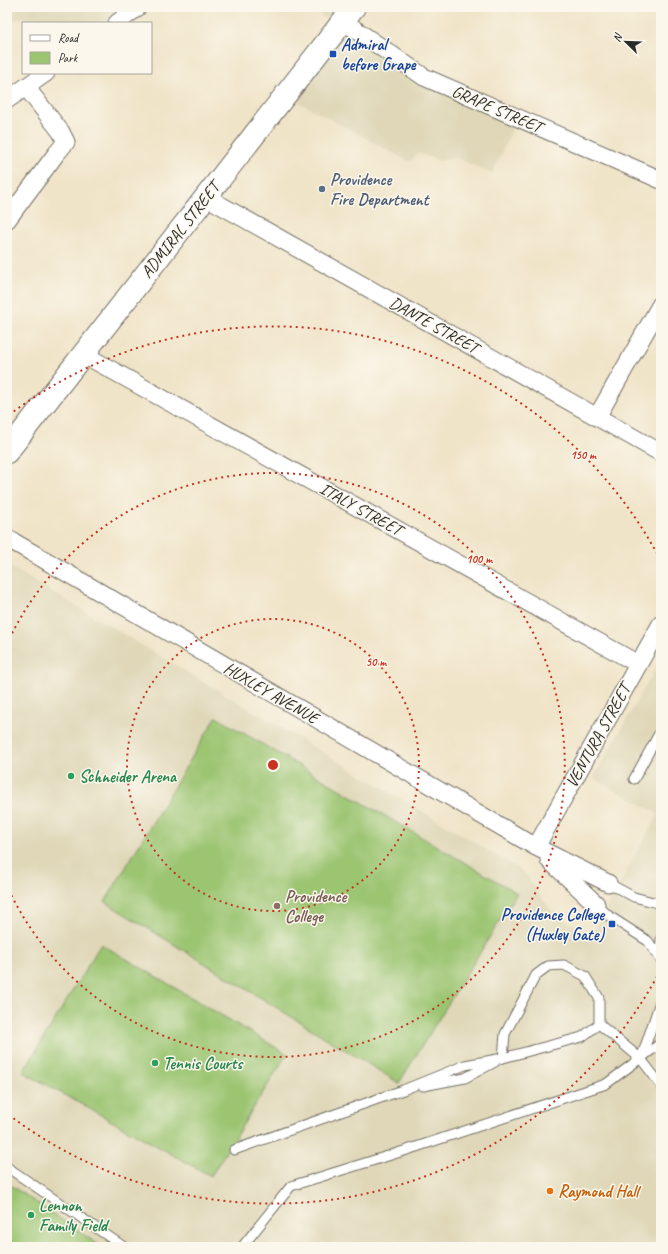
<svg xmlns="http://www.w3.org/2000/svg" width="668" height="1254" viewBox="0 0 668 1254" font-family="Caveat,sans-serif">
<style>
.built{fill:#dfd7b7}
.green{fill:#9cc572;stroke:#64784e}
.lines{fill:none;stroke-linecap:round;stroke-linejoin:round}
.lane-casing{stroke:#706c62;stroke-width:11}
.street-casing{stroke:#706c62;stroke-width:19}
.secondary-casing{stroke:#706c62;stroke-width:24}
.lane{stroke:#fff;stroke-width:9}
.street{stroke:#fff;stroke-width:17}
.secondary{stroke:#fff;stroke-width:22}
.ring{fill:none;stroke:#c8321e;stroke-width:2;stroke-dasharray:2 4}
.transit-dot{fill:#1a4fb4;stroke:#fbf7ec;stroke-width:1.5}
.service-dot{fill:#5c6f8a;stroke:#fbf7ec;stroke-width:1.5}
.leisure-dot{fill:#2e9e5b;stroke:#fbf7ec;stroke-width:1.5}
.education-dot{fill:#8d6e63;stroke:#fbf7ec;stroke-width:1.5}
.food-dot{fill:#e8710a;stroke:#fbf7ec;stroke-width:1.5}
.labels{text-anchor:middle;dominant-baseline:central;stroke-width:3;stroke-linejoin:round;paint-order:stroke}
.transit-label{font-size:17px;font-weight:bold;fill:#164399;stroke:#fbf7ec;text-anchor:start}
.street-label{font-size:17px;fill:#2b2b2b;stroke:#fbf7ec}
.service-label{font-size:17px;font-weight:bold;fill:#4e5e75;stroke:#fbf7ec;text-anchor:start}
.leisure-label{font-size:17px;font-weight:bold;fill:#27864d;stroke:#fbf7ec;text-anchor:start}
.education-label{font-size:17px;font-weight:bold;fill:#785e54;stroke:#fbf7ec;text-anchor:start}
.food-label{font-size:17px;font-weight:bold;fill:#c56008;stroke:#fbf7ec;text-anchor:start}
.centre{fill:#c8321e;stroke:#fbf7ec;stroke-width:2}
.ring-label{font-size:12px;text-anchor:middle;font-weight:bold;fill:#c8321e;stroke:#fbf7ec;stroke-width:3;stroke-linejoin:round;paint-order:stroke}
</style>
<rect width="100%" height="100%" fill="#fbf7ec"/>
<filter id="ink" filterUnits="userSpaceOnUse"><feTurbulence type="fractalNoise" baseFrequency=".025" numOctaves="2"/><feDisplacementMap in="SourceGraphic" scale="8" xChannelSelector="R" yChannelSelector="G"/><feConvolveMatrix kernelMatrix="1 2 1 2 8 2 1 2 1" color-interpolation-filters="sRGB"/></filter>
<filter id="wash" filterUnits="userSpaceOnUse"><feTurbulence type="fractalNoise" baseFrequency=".012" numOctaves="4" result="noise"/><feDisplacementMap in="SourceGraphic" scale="16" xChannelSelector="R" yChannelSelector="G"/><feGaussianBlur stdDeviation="0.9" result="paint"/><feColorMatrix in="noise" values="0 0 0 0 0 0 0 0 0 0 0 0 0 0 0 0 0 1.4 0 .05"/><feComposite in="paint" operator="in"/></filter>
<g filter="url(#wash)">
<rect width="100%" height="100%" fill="#f0e4c8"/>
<path class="built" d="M7,7h127l-21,16h-88l-1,-6 -17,6z
M313,7h49l-7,10 10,11 56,47 94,48 -23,51 -37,-17 -14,4 -24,-8 -7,9 -110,-59 -7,-6 45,-65z
M7,565l511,303 11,10 8,14 14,18 9,7 31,18 67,-121 -65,-36 68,-119v588h-654z"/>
<path class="green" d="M216,717l301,176 -118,190 -294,-181z
M101,944l186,110 -76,122 -188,-104z
M7,1183l95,64h-95z"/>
</g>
<g filter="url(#ink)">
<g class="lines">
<defs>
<path id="lane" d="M634,779l27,-49
M608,883l26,14 27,7
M596,904l13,12 39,25 13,19
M660,957l1,-19
M599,1024l-17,13 -79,21 2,-24 31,-59 12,-9 16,-1 21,11 14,22v26l42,35 20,26
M641,1059l20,-60
M423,1086l42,-8 30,-16
M234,1150l169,-60 62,-25 38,-7
M7,1167l117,80
M242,1247l49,-61 116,-36 199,-66 55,-41"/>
<path id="street" d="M343,21l81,56 237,103
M117,23l21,-16
M7,100l39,-27
M206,197l455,256
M7,220l49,-66 10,-12 -5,-10 -35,-45
M83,354l555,310
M597,417l64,-113
M7,538l529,309 72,36
M536,847l125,-223
M549,860l47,44"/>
<path id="secondary" d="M7,452l347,-445"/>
</defs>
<use href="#lane" class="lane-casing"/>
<use href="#street" class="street-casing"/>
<use href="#secondary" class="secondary-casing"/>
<use href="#lane" class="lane"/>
<use href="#street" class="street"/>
<use href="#secondary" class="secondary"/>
</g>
</g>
<g class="ring">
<circle cx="273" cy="765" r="146"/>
<path d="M7 644A292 292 0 1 1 7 886"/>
<path d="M660 971A438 438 0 0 1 9 1115M9 415A438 438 0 0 1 660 559"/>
</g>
<g class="transit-dot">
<rect x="329" y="50" width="8" height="8" rx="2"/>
<rect x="608" y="920" width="8" height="8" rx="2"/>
</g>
<circle class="service-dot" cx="322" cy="189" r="4"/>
<g class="leisure-dot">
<circle cx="71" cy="776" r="4"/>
<circle cx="155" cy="1063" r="4"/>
<circle cx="31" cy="1215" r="4"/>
</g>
<circle class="education-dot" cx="277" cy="906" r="4"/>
<circle class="food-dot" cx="550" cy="1191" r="4"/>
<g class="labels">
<g class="transit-label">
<text x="341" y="44">Admiral<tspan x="341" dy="20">before Grape</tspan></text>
<text x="604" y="914" text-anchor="end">Providence College<tspan x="604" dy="20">(Huxley Gate)</tspan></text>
</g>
<g class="street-label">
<text transform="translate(497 109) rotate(23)">GRAPE STREET</text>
<text transform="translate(180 230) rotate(-52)">ADMIRAL STREET</text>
<text transform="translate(434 325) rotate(29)">DANTE STREET</text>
<text transform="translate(361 509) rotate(29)">ITALY STREET</text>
<text transform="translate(271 693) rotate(30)">HUXLEY AVENUE</text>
<text transform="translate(598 736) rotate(-61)">VENTURA STREET</text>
</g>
<g class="service-label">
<text x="330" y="179">Providence<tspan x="330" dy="20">Fire Department</tspan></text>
</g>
<g class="leisure-label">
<text x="79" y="776">Schneider Arena</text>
<text x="163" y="1063">Tennis Courts</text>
<text x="39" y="1205">Lennon<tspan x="39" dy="20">Family Field</tspan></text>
</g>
<g class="education-label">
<text x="285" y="896">Providence<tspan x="285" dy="20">College</tspan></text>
</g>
<g class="food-label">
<text x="558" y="1191">Raymond Hall</text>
</g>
</g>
<circle cx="273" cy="765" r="6" class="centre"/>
<g class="ring-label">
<text x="583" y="459">150 m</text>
<text x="479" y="563">100 m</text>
<text x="376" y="666">50 m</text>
</g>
<rect width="668" height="1254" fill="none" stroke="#fbf7ec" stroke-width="24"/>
<rect x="22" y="22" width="130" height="52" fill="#fbf7ec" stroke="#a8a59f"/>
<rect x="30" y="35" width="20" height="6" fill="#ffffff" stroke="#a8a59f"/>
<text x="58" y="42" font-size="12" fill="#2b2b2b">Road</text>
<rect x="30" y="52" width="20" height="12" fill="#9cc572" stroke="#a8a59f"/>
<text x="58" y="62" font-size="12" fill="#2b2b2b">Park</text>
<g transform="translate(626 42) rotate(293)" stroke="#fbf7ec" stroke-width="3" paint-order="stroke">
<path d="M0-3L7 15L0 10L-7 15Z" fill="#2b2b2b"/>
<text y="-6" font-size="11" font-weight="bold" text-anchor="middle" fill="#2b2b2b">N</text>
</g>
</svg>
